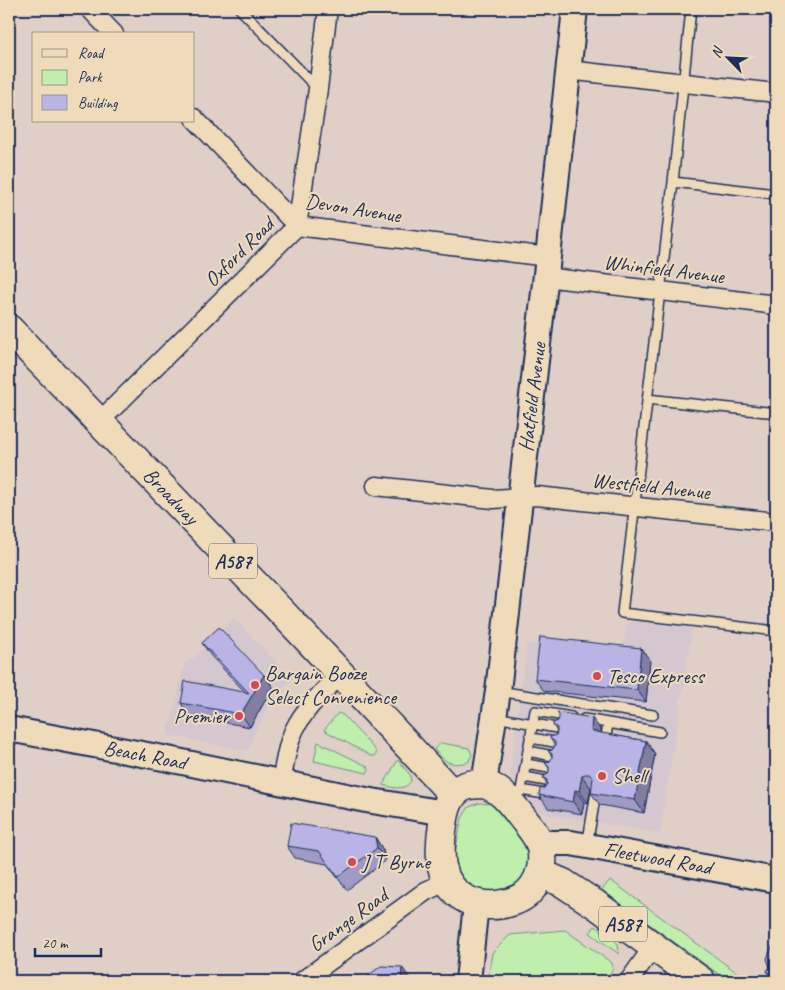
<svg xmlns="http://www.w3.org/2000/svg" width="785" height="990" viewBox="0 0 785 990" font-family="Caveat,sans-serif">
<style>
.built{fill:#d4c7cf}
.green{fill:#bfeead;stroke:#6d8e86}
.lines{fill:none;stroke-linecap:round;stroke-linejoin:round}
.lane-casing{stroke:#1b2f5e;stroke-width:12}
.street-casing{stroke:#1b2f5e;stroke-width:21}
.secondary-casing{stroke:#1b2f5e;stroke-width:28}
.primary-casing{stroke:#1b2f5e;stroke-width:31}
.lane{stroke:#efdbb9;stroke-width:9}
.street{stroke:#efdbb9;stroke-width:18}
.secondary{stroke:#efdbb9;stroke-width:24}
.primary{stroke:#efdbb9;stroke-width:28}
.wall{fill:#9f9bc5;stroke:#1b2f5e}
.shaded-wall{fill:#827ea0;stroke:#1b2f5e}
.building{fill:#b9b4e5;stroke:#1b2f5e}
.poi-dot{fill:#d1495b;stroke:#efdbb9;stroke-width:2}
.labels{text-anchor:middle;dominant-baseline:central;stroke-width:4;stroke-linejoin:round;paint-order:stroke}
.shield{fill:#efdbb9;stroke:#5b6379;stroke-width:1}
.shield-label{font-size:20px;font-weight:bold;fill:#1b2f5e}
.street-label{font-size:21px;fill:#1b2f5e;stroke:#efdbb9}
.poi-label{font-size:21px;fill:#1b2f5e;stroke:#efdbb9;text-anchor:start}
</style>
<rect width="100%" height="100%" fill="#dfcfc6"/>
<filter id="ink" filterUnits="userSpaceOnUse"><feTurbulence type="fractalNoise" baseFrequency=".02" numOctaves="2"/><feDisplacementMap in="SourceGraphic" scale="10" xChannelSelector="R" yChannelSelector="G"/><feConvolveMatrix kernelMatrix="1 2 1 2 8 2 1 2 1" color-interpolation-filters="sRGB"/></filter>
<g filter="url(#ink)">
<path class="built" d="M234,618l58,61 -13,13 -10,15 -15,27 -6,17 -80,-16 17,-71 11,-8z
M633,620l59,8 -32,205 -123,-21 -27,-38 17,-130 95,12 4,-30z"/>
<path class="green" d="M338,713l5,2 34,37 -2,4h-4l-47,-26z
M318,742l49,24 2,3 -2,4 -53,-12z
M441,743l28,5 3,7 -4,7c-18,4 -22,1 -34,-13z
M398,760l12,15 1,6c-7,10 -17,7 -28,4z
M479,803l12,1 5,2 26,30 7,16 -1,16 -7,14 -14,10 -30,-1 -13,-10 -5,-6 -3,-7 -2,-8 1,-8 7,-34 7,-11z
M610,880l137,100 -1,1h-18l-126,-91z
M595,926l16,11 7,7 1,10 -29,-21z
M565,930l47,33 1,6 -9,12h-2l-11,-6 -4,6h-99l4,-28 18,-18z"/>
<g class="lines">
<defs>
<path id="lane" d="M240,9l78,80
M691,9l-18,173 -51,431 154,18
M673,182l103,12
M647,399l129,14
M498,691l155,24
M495,717l67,12
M584,719l24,4 -2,14
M608,723l52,9
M531,738l29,5
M528,751l30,6
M526,764l29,5
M524,777l28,5
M521,790l29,5
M511,798l10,-8 14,-79 36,6
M587,846l9,-54"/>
<path id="street" d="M90,9l24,25
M567,70l209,23
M194,118l103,108 251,31
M545,277l231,28
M100,421l197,-195 21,-137 10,-80
M376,486l117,13 44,-3 239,26
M281,783c4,-20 6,-42 17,-60 11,-19 28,-34 43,-49
M302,981l124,-90 22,-10
M629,981l24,-34"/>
<path id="secondary" d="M9,729l154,29 203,42 79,13
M484,784l14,-93 50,-434 27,-248
M539,843h32l205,37
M468,981l8,-77"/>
<path id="primary" d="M9,329c81,83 162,167 242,251 68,71 136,142 202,215
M484,784c17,5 26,18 37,32 6,8 15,17 19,28 7,22 -3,49 -26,57 -34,12 -70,-3 -73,-42 -1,-12 0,-23 2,-35 2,-13 5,-28 18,-36 7,-4 15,-4 23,-4z
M540,873l23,10 32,21 106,77"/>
</defs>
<use href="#lane" class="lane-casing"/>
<use href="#street" class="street-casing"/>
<use href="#secondary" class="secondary-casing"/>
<use href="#primary" class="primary-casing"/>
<use href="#lane" class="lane"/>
<use href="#street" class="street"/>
<use href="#secondary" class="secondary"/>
<use href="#primary" class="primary"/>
</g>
<path class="wall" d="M202,643l62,32 9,12 -23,40 -61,-11 -8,-13 64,-11 -34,-36z
M641,648l9,12 -4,42 -102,-11 -9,-12z
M553,725l48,5 -1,3 46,8 9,13 -11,59 -44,-8 -9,-12 1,-6 -1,1 -3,15 -4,-1 -2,12 -34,-6 -9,-13 8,-11 -4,-7 5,-3 1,-3v-3l-4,-5 4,-1 3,-4v-2l-4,-5 4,-1 3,-4 -5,-8 6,-3 1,-3z
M375,837l8,13 2,11 -38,29 -20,-26 -32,-6 -8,-12z
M776,944v37h-2l-7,-10 3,-4z"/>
<path class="shaded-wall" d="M641,648l9,12 -4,42 -9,-12z
M264,675l9,12 -23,40 -9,-13z
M592,718l9,12 -1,14 -9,-13z
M646,741l9,13 -11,59 -9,-13z
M582,776l9,12 -3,15 -9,-12z
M575,790l9,12 -2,12 -9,-12z
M375,837l8,13 2,11 -8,-13z
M402,967l9,13v1h-10z"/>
<path class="building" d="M219,627l45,48 -23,39 -60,-11 4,-22 64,12 -47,-50z
M540,637l101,11 -4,42 -102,-11z
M557,712l35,6 -1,13 55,10 -11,59 -44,-7 2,-15 -4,-4h-4l-3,2 -3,15 -4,-1 -2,12 -34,-7 1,-6 4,-1 3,-4v-4l-4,-3 5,-3 1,-3v-4l-4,-4 4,-1 3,-4v-4l-4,-3 4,-1 3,-4v-4l-5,-4v-1l6,-2 1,-3v-4l-4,-3v-2l5,-2 1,-3v-3z
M291,823l84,14 2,11 -39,29 -19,-26 -32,-5z
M776,944v34l-9,-7 3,-4 -3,-8 2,-6 3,-6z
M381,966l21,1 -1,14h-40z"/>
</g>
<g class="poi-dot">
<circle cx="597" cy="676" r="5"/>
<circle cx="255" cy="685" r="5"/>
<circle cx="239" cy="716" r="5"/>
<circle cx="602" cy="776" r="5"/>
<circle cx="352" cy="862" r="5"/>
</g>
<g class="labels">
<g class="shield">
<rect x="209" y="543.5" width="48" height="35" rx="4"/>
<rect x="599" y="906.5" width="48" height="35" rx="4"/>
</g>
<g class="shield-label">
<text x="233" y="561">A587</text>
<text x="623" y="924">A587</text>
</g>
<g class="street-label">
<text transform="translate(353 208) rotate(9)">Devon Avenue</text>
<text transform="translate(239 252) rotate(-45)">Oxford Road</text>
<text transform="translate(664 269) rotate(7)">Whinfield Avenue</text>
<text transform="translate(532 397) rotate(-83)">Hatfield Avenue</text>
<text transform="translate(651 486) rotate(6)">Westfield Avenue</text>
<text transform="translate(171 496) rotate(46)">Broadway</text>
<text transform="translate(145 755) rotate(11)">Beach Road</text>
<text transform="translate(658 858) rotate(10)">Fleetwood Road</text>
<text transform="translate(348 920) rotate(-36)">Grange Road</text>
</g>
<g class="poi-label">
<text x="265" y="673">Bargain Booze<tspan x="265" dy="24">Select Convenience</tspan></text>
<text x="607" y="676">Tesco Express</text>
<text x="229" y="716" text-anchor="end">Premier</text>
<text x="612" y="776">Shell</text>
<text x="362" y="862">J T Byrne</text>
</g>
</g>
<rect width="785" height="990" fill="none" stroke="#efdbb9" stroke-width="30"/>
<rect x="15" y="15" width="755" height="960" fill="none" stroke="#1b2f5e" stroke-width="2" filter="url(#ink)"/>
<rect x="32" y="32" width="162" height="90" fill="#efdbb9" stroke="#9a9695"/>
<rect x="42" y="49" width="25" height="8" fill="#efdbb9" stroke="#9a9695"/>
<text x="78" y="58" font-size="15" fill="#1b2f5e">Road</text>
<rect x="42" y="70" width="25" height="15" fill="#bfeead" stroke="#9a9695"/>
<text x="78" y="82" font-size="15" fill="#1b2f5e">Park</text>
<rect x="42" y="95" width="25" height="15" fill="#b9b4e5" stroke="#9a9695"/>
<text x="78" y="108" font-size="15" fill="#1b2f5e">Building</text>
<g transform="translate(728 58) rotate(294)" stroke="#efdbb9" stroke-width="4" paint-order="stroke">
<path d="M0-4L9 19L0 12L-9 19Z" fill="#1b2f5e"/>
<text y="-8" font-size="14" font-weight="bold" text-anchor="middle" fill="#1b2f5e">N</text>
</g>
<path d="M35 948v8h66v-8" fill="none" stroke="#1b2f5e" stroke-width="2.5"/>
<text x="42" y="948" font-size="15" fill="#1b2f5e" stroke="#efdbb9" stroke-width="4" paint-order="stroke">20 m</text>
</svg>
